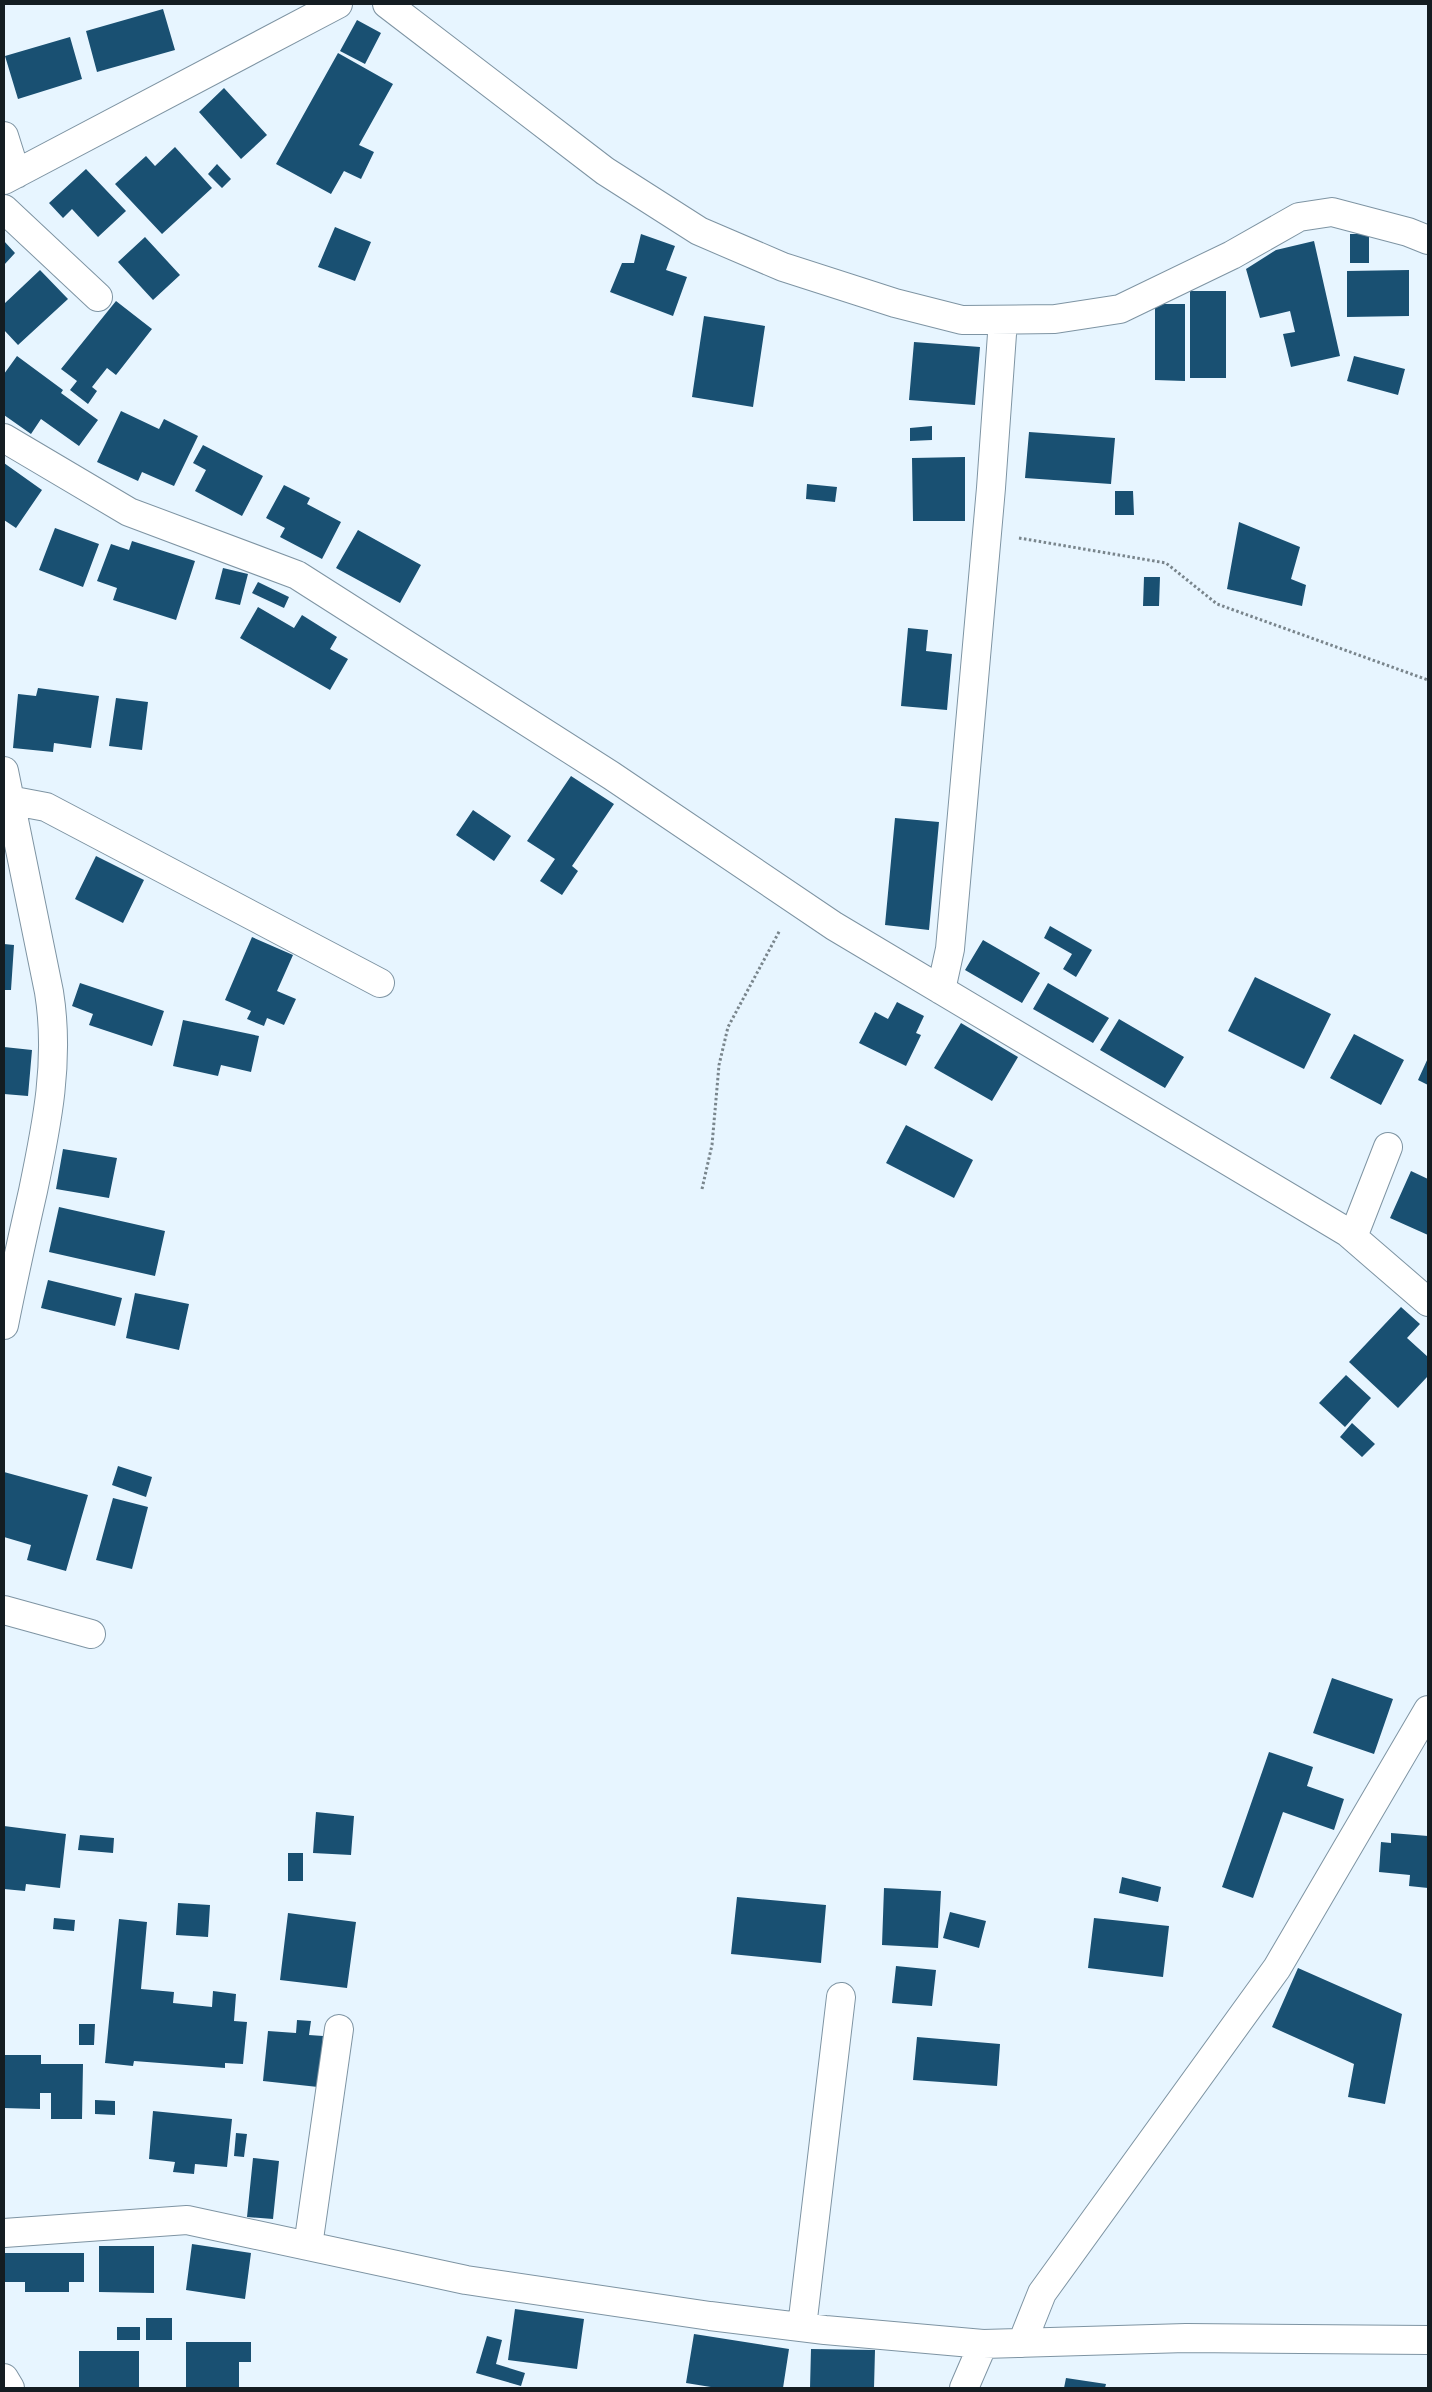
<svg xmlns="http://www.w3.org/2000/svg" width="1432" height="2392" viewBox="0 0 1432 2392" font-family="'DejaVu Sans',sans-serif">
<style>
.building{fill:#195072}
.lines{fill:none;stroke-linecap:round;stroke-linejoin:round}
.street-casing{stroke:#7e94a3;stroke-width:30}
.path{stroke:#79858c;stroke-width:3;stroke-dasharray:2.5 2.5;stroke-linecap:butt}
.street{stroke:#fff;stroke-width:28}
</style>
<rect width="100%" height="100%" fill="#e7f5ff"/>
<path class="building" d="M163,9l12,41 -78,22 -11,-41z
M357,20l24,13 -16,31 -25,-13z
M70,37l12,42 -64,20 -13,-43z
M338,53l55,31 -34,61 15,7 -13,27 -17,-8 -13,23 -55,-30z
M224,88l43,47 -26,24 -42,-47z
M175,147l37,41 -50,46 -47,-50 31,-28 9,10z
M217,164l14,15 -9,9 -14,-14z
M86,169l40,42 -28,26 -26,-28 -9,9 -14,-15z
M335,227l36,15 -16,39 -37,-14z
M641,234l34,12 -9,24 21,7 -14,39 -63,-24 12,-29h12z
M1350,234h19v29h-19z
M145,237l35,38 -27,25 -35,-38z
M4,241l11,12 -11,12z
M1314,241l26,115 -49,11 -8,-33 12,-2 -5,-21 -30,7 -14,-49 30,-19z
M40,270l28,29 -50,46 -14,-15v-26z
M1409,270v46l-62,1v-46z
M1190,291h36v87h-36z
M116,301l36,28 -36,46 -9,-7 -15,19 5,4 -9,13 -18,-14 7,-9 -16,-12z
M1155,304h30v77l-30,-1z
M704,316l61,10 -12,81 -61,-10z
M914,342l66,5 -5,58 -66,-5z
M17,356l46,34 -2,3 37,27 -19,26 -38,-27 -10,15 -27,-19v-41z
M1354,356l51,13 -7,26 -51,-14z
M121,411l38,18 5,-10 34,17 -24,50 -32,-14 -4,9 -41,-19z
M932,426v14l-22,1v-13z
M1029,432l86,6 -4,46 -86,-6z
M203,445l60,31 -21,40 -47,-25 11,-21 -13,-7z
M965,457v64h-52l-1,-63z
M4,463l38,27 -26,38 -12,-8z
M807,484l30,3 -2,15 -29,-3z
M284,485l26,13 -3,6 34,18 -19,37 -42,-22 5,-9 -19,-10z
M1115,491h18l1,24h-19z
M1239,522l61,25 -9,32 15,6 -4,21 -75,-17z
M55,528l44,16 -16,43 -44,-17z
M358,530l63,35 -21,38 -64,-35z
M132,541l63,20 -19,59 -63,-20 4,-12 -20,-7 14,-37 18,6z
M223,568l25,6 -8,31 -25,-6z
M1144,577h16l-1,29h-16z
M258,582l31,15 -5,11 -32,-15z
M258,607l36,21 8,-13 35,22 -7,12 18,10 -18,31 -90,-52z
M908,628l20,2 -2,21 26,3 -5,56 -46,-4z
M38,688l61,8 -8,52 -37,-5 -1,9 -40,-4 5,-54 18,2z
M116,698l32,4 -6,48 -33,-4z
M571,776l43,28 -42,62 6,5 -16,24 -22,-14 15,-22 -28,-18z
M473,810l38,26 -17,25 -38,-26z
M895,818l44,4 -10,108 -44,-5z
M96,856l48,24 -21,43 -48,-24z
M1050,926l42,24 -16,27 -13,-8 9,-15 -28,-16z
M252,937l41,18 -16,36 19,8 -12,26 -17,-7 -3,8 -17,-7 4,-8 -26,-11z
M983,940l57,33 -18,30 -57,-33z
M4,944l10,1 -3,45h-7z
M1255,977l76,37 -27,55 -76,-38z
M80,983l84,28 -12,35 -63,-21 4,-11 -21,-8z
M1048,983l61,35 -16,25 -60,-34z
M897,1002l27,14 -8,17 5,2 -15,31 -47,-23 16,-31 13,7z
M1119,1019l65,38 -19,31 -65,-38z
M183,1020l76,16 -8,36 -30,-7 -3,11 -45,-10z
M961,1023l57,34 -26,44 -58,-33z
M1354,1034l50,26 -23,45 -51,-27z
M4,1047l28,3 -4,46 -24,-2z
M1428,1058v27l-10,-5z
M906,1125l67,35 -19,38 -68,-35z
M63,1149l54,9 -8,40 -53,-9z
M1411,1171l17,8v56l-38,-17z
M59,1207l106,24 -10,45 -106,-24z
M48,1280l74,18 -7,28 -74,-18z
M135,1293l54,11 -10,46 -53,-12z
M1401,1307l19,17 -13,14 21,19v19l-30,32 -49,-46z
M1346,1375l25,23 -26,29 -26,-24z
M1352,1423l23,21 -13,13 -22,-20z
M118,1466l34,11 -6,20 -34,-12z
M4,1472l84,23 -22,76 -39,-11 4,-15 -27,-8z
M113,1498l35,9 -16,62 -36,-9z
M1332,1678l61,21 -19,55 -61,-21z
M1269,1752l44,15 -6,19 37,13 -10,31 -51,-18 -30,86 -31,-11z
M316,1812l38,4 -3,39 -38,-2z
M4,1826l62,8 -6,54 -34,-4 -1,7 -21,-2z
M1391,1833l37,3v52l-19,-2 1,-11 -31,-3 2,-30 10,1z
M80,1835l34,3 -1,15 -35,-3z
M288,1853h15v28h-15z
M1122,1877l39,10 -3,15 -39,-9z
M884,1888l57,3 -3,57 -56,-3z
M737,1897l89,8 -5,58 -90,-9z
M178,1903l32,2 -2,32 -32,-2z
M950,1912l36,9 -7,27 -36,-10z
M288,1913l68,9 -9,66 -67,-8z
M54,1918l21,2 -1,11 -21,-2z
M1094,1918l75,8 -6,51 -75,-9z
M119,1919l28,3 -6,67 33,3 -1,11 39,4 1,-16 23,3 -2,27 13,1 -4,42 -18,-1v5l-91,-7 -1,5 -28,-3z
M896,1966l40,4 -4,36 -40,-3z
M1298,1968l104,46 -17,90 -37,-7 6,-33 -82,-37z
M297,2020l14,1 -2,14 14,1 -5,51 -55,-6 5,-50 28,2z
M79,2024h16l-1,21h-15z
M917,2037l83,7 -3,42 -84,-6z
M4,2055h37v9h42l-1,55h-31v-26h-11v16l-36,-1z
M95,2100l20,1v14l-20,-1z
M153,2111l79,8 -5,48 -32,-3 -1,10 -21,-2 2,-10 -26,-3z
M236,2133l11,1 -3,23 -10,-1z
M253,2158l26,3 -6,58 -26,-2z
M192,2244l59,9 -6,46 -59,-9z
M99,2246h55v47l-55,-1z
M4,2253h80v29h-15v10h-44v-10h-21z
M515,2309l69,10 -7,50 -69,-9z
M146,2318h26v22h-26z
M117,2327h23v13h-23z
M694,2334l95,15 -6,39h-66l-31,-5z
M487,2336l15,4 -6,24 29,9 -4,13 -45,-13z
M186,2342h65v20h-12v26h-53z
M811,2349l64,1 -1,38h-64z
M79,2351h60v37h-60z
M1066,2378l40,6 -1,4h-41z"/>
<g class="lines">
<defs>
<path id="street" d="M387,4l218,167 94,60 84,36 112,36 67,17 93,-1 65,-10 112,-54 67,-38 33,-5 76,20 20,8
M4,136l12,38
M4,180l334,-176
M4,209l94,88
M4,438l125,74 168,63 315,201 222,150 513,306 81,70
M4,771l45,221c11,68 -2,132 -16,199 -10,44 -20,89 -29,134
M9,800l37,7 334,176
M941,990l9,-41 41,-461 12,-168
M1353,1237l35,-90
M4,1610l87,24
M4,2233l183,-13 279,60 244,36 115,14 158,14 203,-6 242,2
M308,2246l31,-217
M802,2327l39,-330
M1022,2343l20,-50 235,-325 151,-258
M4,2378l6,10
M964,2388l19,-44"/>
</defs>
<use href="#street" class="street-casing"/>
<path class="path" d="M1019,538l147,25 51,41 211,76
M702,1189l10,-44 7,-80 9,-38 52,-97"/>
<use href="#street" class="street"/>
</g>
<rect width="1432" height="2392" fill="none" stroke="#141d22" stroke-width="10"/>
</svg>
